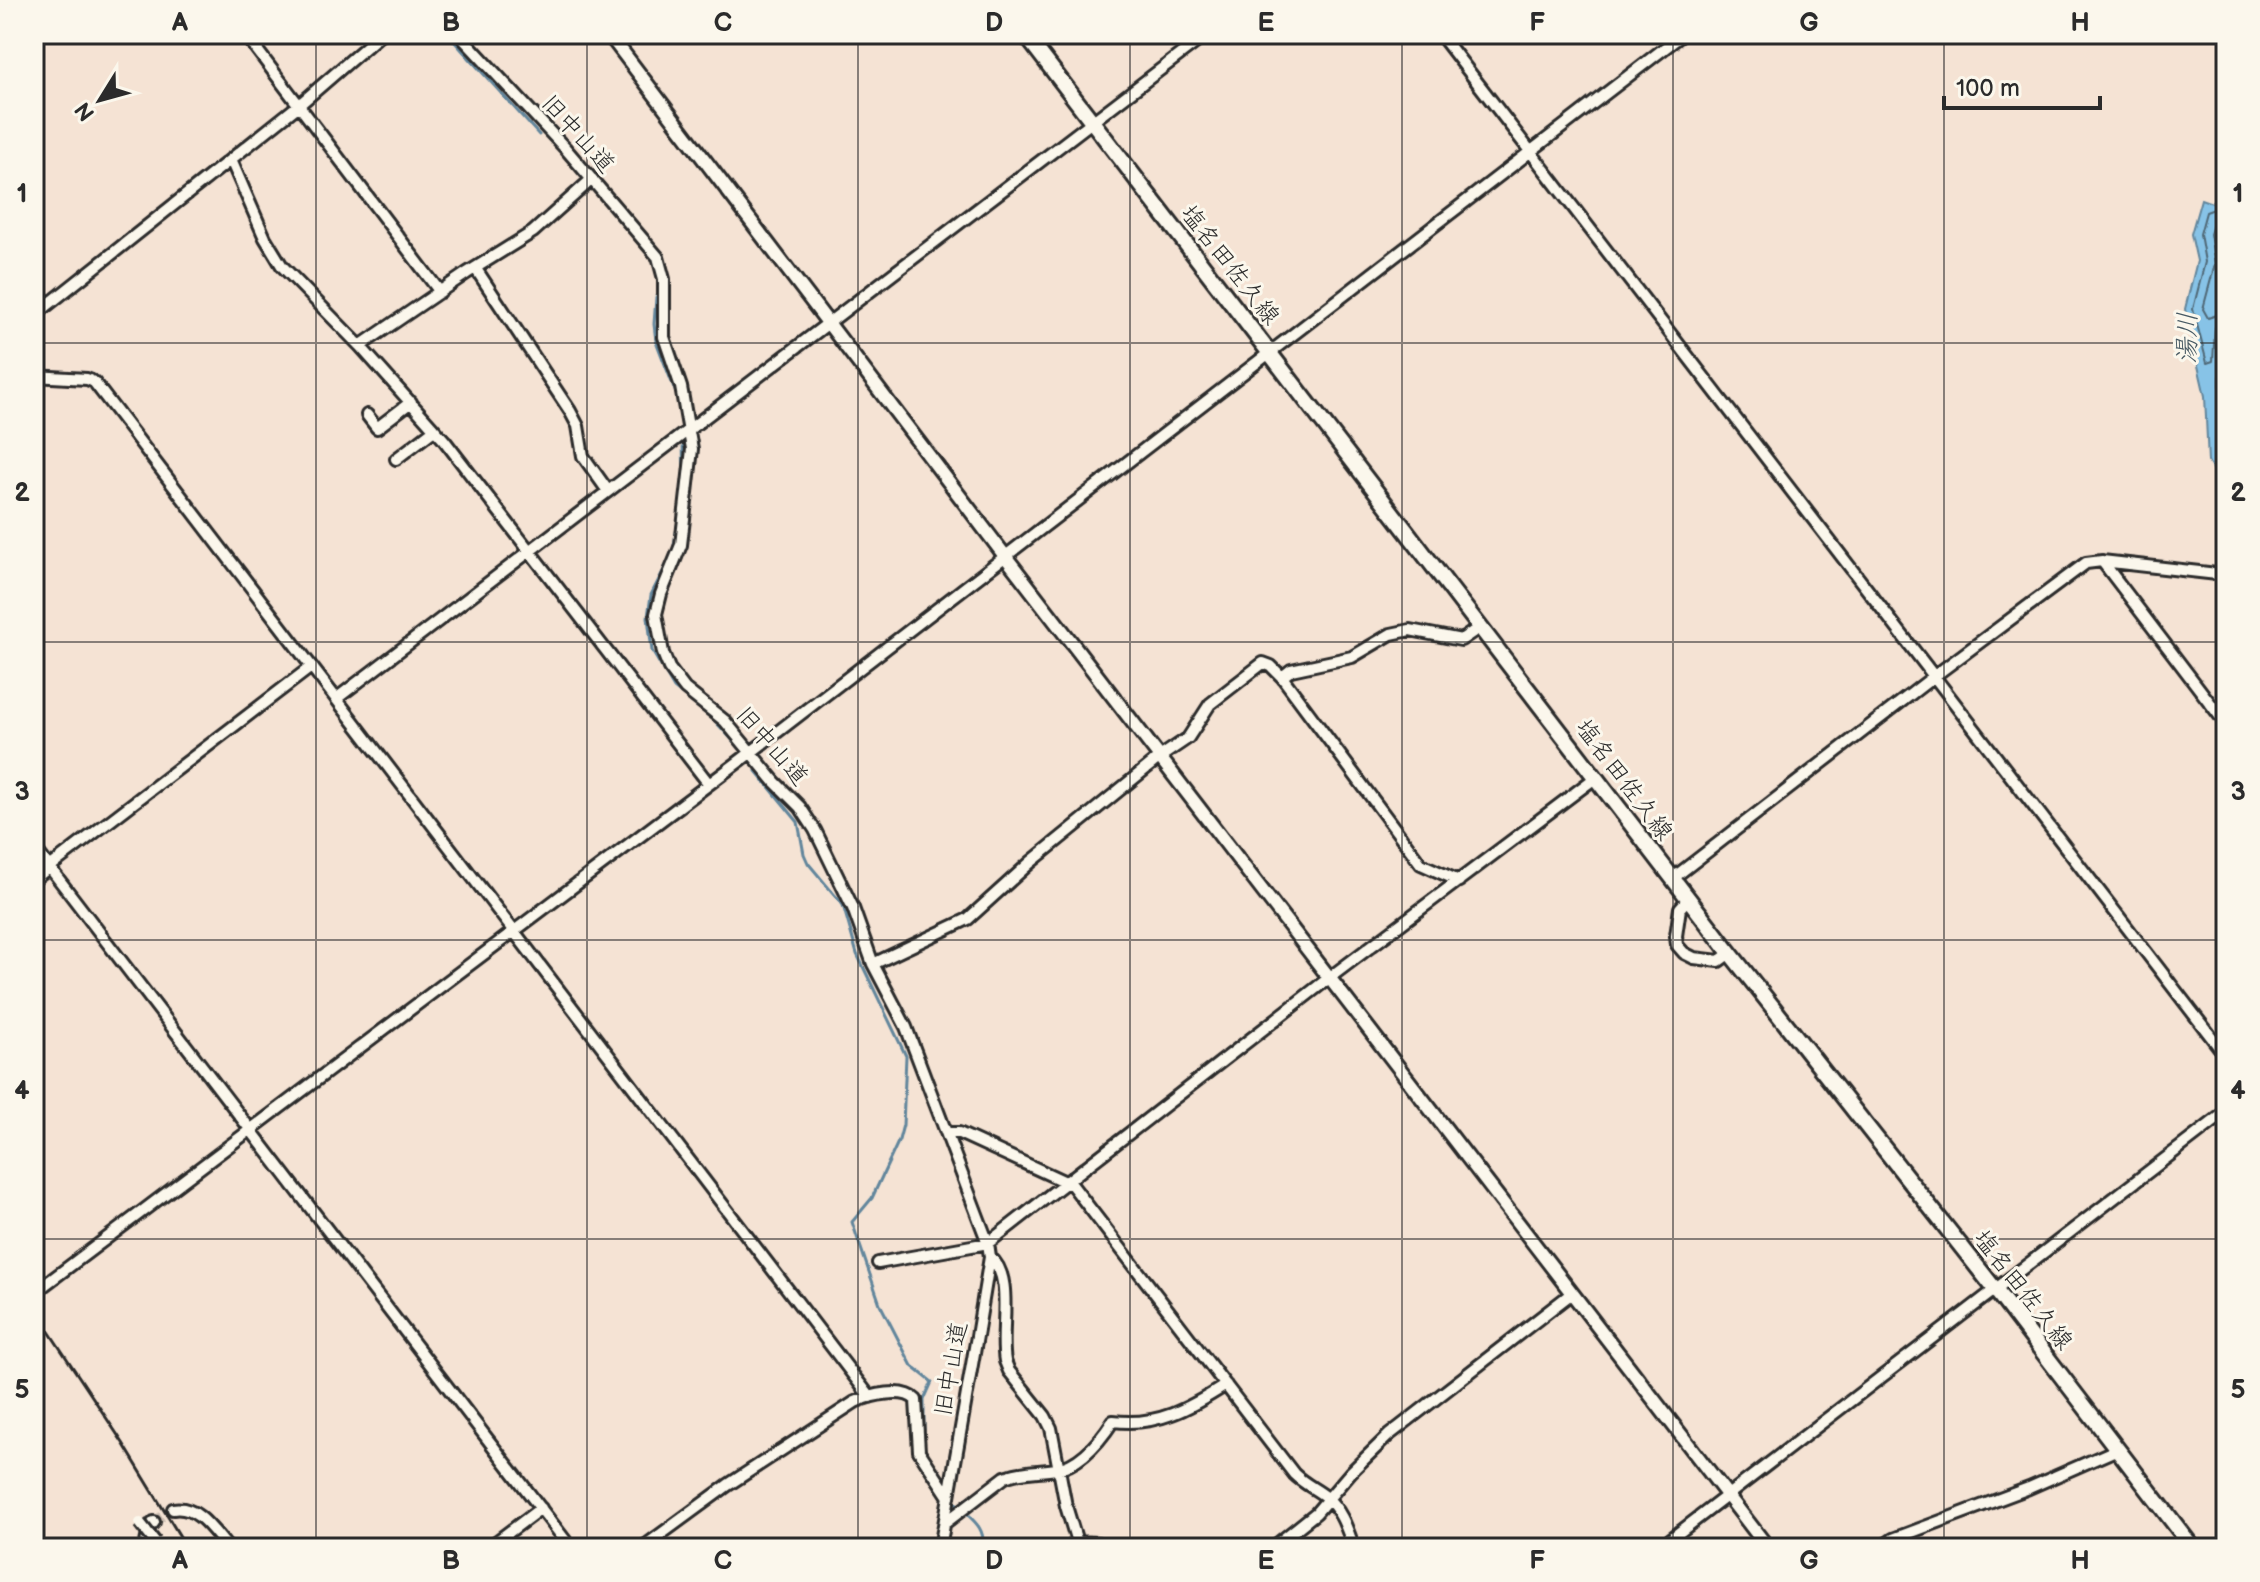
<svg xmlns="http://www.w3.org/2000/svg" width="2260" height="1582" viewBox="0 0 2260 1582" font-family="'Balsamiq Sans','Klee One',sans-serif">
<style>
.water{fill:#87c3e7;stroke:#62869c;stroke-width:2}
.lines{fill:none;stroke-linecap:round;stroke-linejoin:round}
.shore{stroke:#506876;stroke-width:2}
.stream{stroke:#62869c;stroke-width:3}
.minor-tunnel{stroke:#cdbeb2;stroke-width:10;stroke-dasharray:10 5;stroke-linecap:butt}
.minor-casing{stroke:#2b2b2b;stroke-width:16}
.tertiary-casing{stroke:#2b2b2b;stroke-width:18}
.secondary-casing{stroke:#2b2b2b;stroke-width:20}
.minor{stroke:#fbf7ec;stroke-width:10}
.tertiary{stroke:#fbf7ec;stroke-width:12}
.secondary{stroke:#fbf7ec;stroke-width:14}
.rail{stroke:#2b2b2b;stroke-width:3}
.minor-bridge-casing{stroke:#2b2b2b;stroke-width:16;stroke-linecap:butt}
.minor-bridge{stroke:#fbf7ec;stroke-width:10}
.grid{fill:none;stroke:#2b2b2b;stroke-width:2;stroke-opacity:0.55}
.labels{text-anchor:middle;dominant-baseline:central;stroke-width:6;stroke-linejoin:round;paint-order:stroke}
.street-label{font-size:24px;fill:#2b2b2b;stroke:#fbf7ec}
.water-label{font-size:26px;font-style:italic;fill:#475963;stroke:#fbf7ec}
.neatline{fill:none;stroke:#2b2b2b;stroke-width:3}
.grid-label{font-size:26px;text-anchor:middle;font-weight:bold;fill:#2b2b2b}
</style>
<rect width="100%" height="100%" fill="#f5e3d4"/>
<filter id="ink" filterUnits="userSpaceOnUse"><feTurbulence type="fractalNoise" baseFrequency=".0125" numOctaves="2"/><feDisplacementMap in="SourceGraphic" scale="16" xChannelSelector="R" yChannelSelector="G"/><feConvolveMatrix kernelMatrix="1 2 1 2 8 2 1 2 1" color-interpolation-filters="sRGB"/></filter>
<g filter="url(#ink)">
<path class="water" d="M2226,182v110l-3,7 -3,85 6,50v58l-18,-30 -3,-66 -20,-87 12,-48 -6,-27 10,-35 11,4z"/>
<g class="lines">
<path class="shore" d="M2226,197l-9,11 -11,4 -6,22 5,28 -12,47 14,54 6,-2 2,-33 5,-5 6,-1
M2226,214l-12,7 -4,13 5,30 -12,45 5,9 18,-6"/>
<path class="stream" d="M452,39l87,96
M656,297l-2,27 2,17 23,60 3,28
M683,442l1,40 -11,70 -22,43 -3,22 4,34 22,37 40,32 21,23
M756,771l42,51 6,32 4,9 35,42 14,49 49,102 -3,69 -4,15 -27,58 -20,24 28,82 32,62 20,16 -8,18v49l5,8
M953,1499c13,19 33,23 30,49"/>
<path class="minor-tunnel" d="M154,1522l19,-13"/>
<defs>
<path id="minor" d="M245,34l195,258
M459,34l106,114 93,109 6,22v58l17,50 11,62 -11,96 -20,49 -5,20 7,39 6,15 16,21 40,32 50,61 25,25 15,23 38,78 20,56 33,63 82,216 2,14 -13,79 -37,212
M1440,34l786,1022
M231,160l34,78 17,28 78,80 84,94 265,344
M476,269l94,142 8,15 5,30 25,35
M34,287l14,18
M34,316l265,-211 82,-71
M360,346l107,-73 66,-41 59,-53
M34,376l53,3 7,3 776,1015
M367,415l10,13 34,-26
M396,459l38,-29
M2102,561l124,163
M1282,677l139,187 38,17
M336,699l871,-665
M34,847l537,701
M34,879l277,-212
M1672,879l265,-205 149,-111 16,-2 124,14
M1688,899l-8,9 -4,28 1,9 7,8 10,5 25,3 11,-8
M873,964l95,-45 63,-57 129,-105 28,-19 22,-34 53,-41 8,3 11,11 9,-7 61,-13 39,-23 19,-4 51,10 19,-13
M947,1133h12l113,52 222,289c10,10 22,15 32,23 16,14 21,32 28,51
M990,1257c25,20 9,74 15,104l4,10 36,45 6,12 15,78 11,36 -3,6
M878,1263l110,-20 341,-265 266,-200
M34,1293l707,-533 942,-726
M173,1509c25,-4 40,22 55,39
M945,1523l60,-46c17,-7 34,-5 51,-8 25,-4 44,-28 57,-48 44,6 77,-13 113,-36
M1077,1542l20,1 9,5
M145,1548l4,-20 5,-6
M488,1548l53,-40
M642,1548l86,-63 127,-83c16,-7 49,-15 61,-2l3,51 30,46
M1272,1548l44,-35 35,-41 38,-37 183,-142
M1659,1548l567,-436
M1880,1548l13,-9 136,-51 89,-39"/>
<path id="tertiary" d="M609,34l396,522 763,992"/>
<path id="secondary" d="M1025,34l705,919 264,335 199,260"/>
</defs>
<use href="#minor" class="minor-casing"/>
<use href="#tertiary" class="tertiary-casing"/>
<use href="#secondary" class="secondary-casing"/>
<use href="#minor" class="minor"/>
<use href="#tertiary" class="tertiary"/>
<use href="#secondary" class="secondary"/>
<path class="rail" d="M34,1309l89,134 64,105"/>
<defs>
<path id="minor-bridge" d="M140,1523l15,19"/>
</defs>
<use href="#minor-bridge" class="minor-bridge-casing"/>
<use href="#minor-bridge" class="minor-bridge"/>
</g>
</g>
<path class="grid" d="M316,34v1514M587,34v1514M858,34v1514M1130,34v1514M1402,34v1514M1673,34v1514M1944,34v1514M34,343h2192M34,642h2192M34,940h2192M34,1239h2192"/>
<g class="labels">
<g class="street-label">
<text transform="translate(578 134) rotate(48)">旧中山道</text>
<text transform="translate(1230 265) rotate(52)">塩名田佐久線</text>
<text transform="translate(772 746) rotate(49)">旧中山道</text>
<text transform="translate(1624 780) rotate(53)">塩名田佐久線</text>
<text transform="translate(2023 1290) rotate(52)">塩名田佐久線</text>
<text transform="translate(951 1369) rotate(-80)">旧中山道</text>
</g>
<g class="water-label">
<text transform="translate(2188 338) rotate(-89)">湯川</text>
</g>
</g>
<rect width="2260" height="1582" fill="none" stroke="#fbf7ec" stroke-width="88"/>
<g transform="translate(100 100) rotate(233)" stroke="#fbf7ec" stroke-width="6" paint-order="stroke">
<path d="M0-6L14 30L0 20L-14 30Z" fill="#2b2b2b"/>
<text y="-12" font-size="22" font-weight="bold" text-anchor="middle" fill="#2b2b2b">N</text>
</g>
<path d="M1944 96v12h156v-12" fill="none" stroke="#2b2b2b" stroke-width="4"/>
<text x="1956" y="96" font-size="24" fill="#2b2b2b" stroke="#fbf7ec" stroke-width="6" paint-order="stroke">100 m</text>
<rect x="44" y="44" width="2172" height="1494" class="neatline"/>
<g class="grid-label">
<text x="180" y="31">A</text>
<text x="451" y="31">B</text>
<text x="723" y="31">C</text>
<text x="994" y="31">D</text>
<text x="1266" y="31">E</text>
<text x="1537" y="31">F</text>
<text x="1809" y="31">G</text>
<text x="2080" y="31">H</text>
<text x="22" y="202">1</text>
<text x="2238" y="202">1</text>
<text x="22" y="501">2</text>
<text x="2238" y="501">2</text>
<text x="22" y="800">3</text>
<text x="2238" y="800">3</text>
<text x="22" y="1099">4</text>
<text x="2238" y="1099">4</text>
<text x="22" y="1398">5</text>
<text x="2238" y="1398">5</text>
<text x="180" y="1569">A</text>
<text x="451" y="1569">B</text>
<text x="723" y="1569">C</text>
<text x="994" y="1569">D</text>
<text x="1266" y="1569">E</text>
<text x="1537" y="1569">F</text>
<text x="1809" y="1569">G</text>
<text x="2080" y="1569">H</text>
</g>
</svg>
